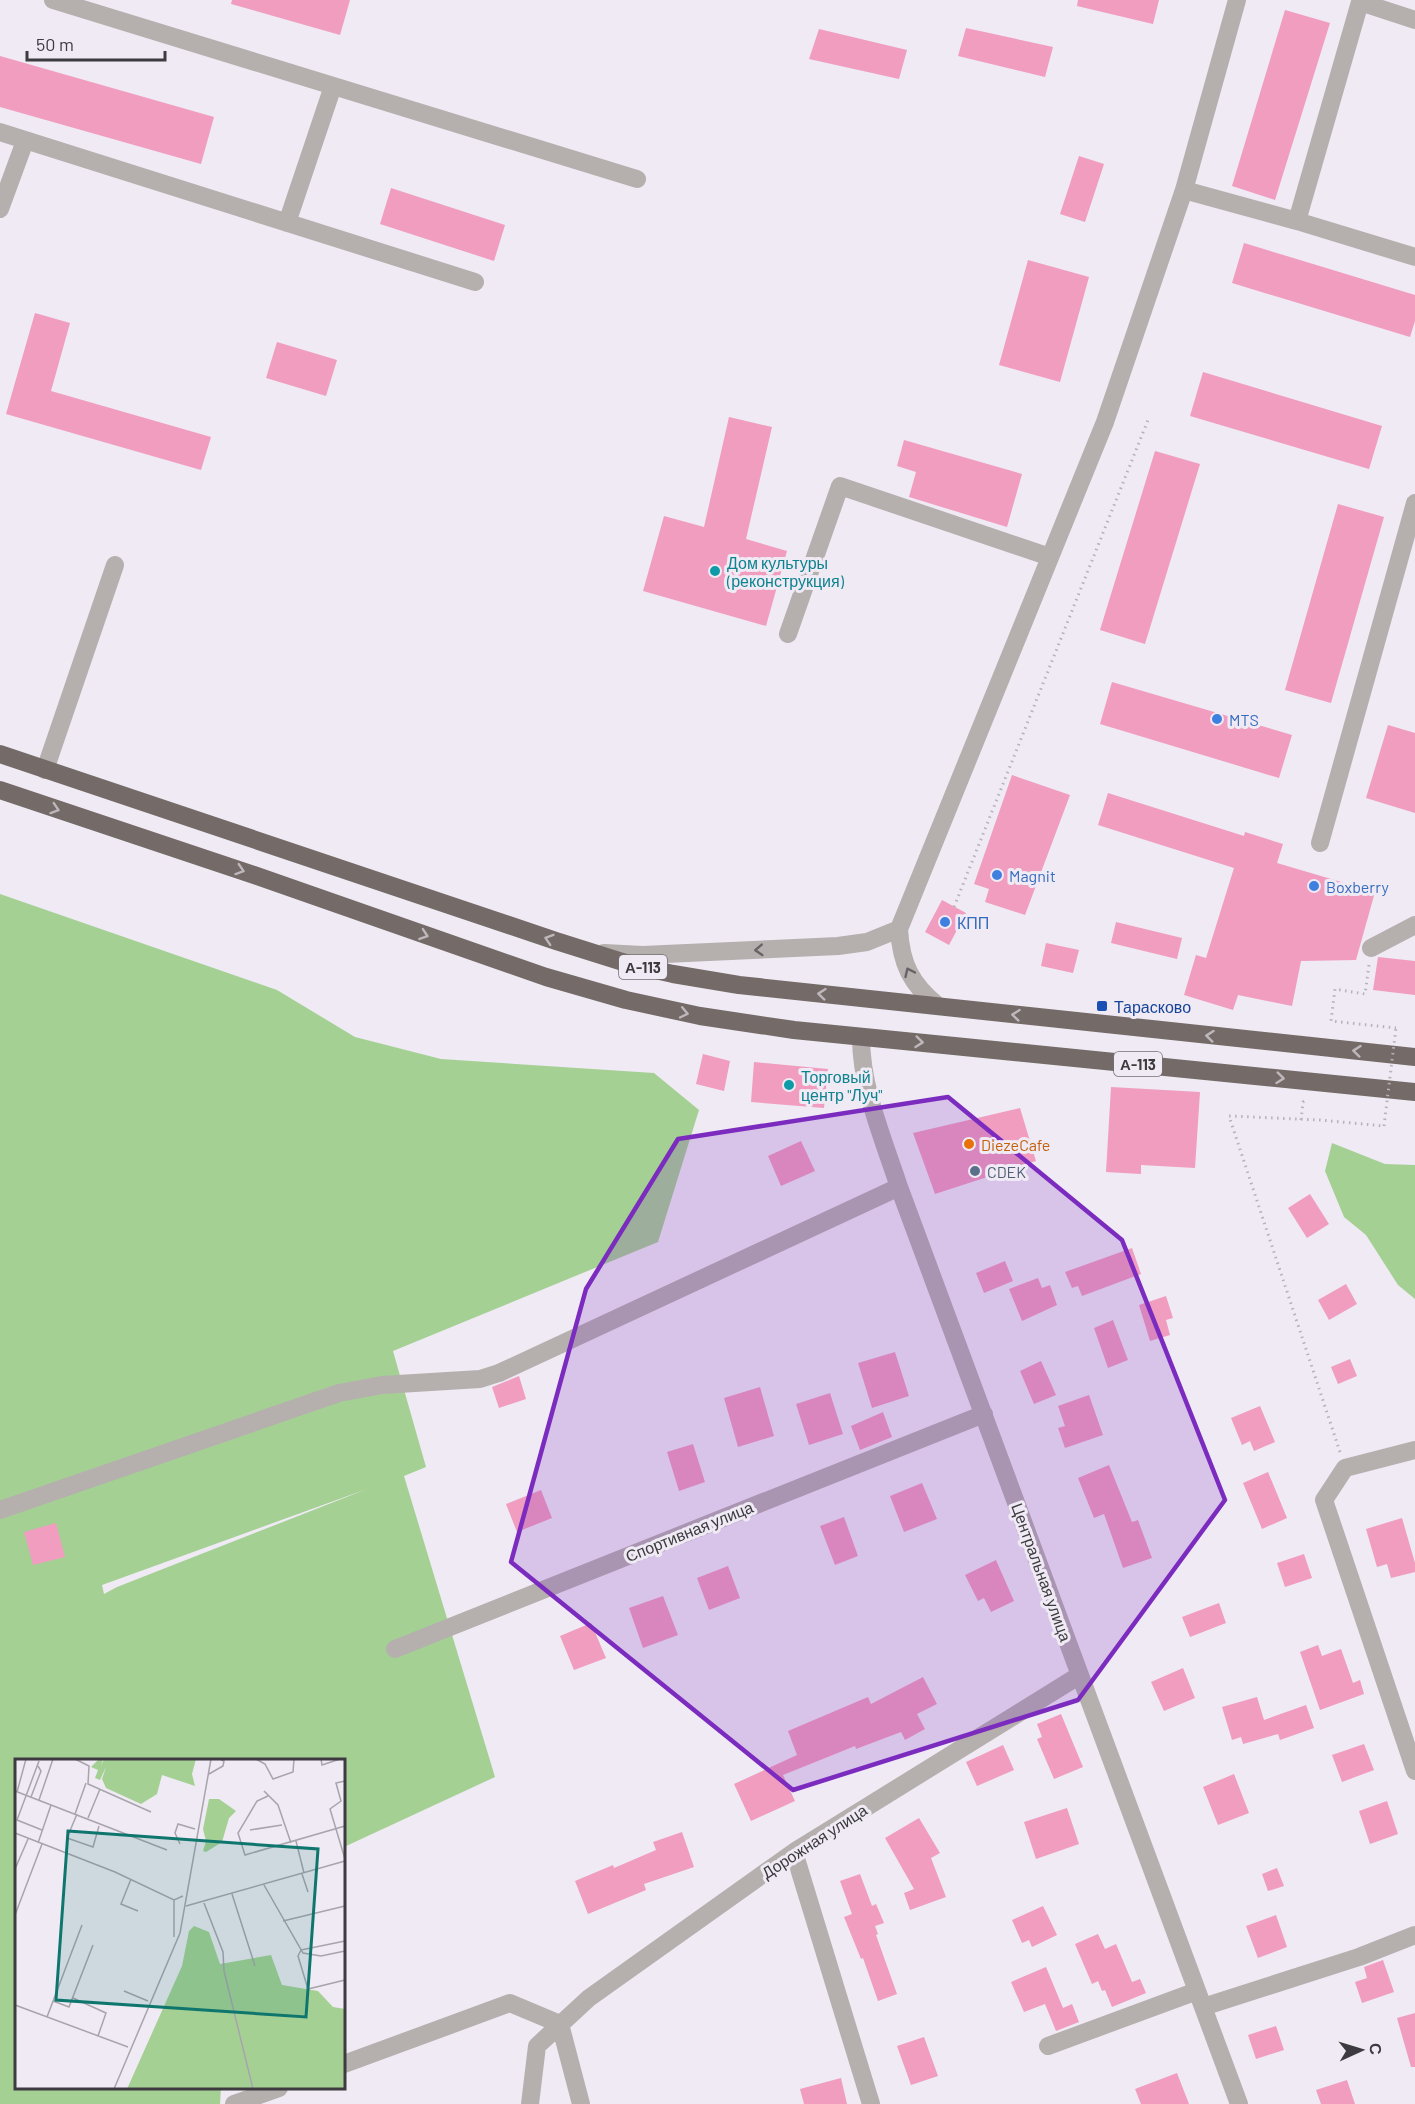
<svg xmlns="http://www.w3.org/2000/svg" width="1415" height="2104" viewBox="0 0 1415 2104" font-family="Barlow,sans-serif">
<style>
.green{fill:#a5d094;fill-rule:evenodd}
.building{fill:#f09dc0}
.lines{fill:none;stroke-linecap:round;stroke-linejoin:round}
.path{stroke:#b6b2ba;stroke-width:3;stroke-dasharray:1.5 4.5;stroke-linecap:butt}
.minor{stroke:#b5afae;stroke-width:18}
.highway{stroke:#746a67;stroke-width:18}
.path-bridge{stroke:#b6b2ba;stroke-width:3;stroke-dasharray:1.5 4.5;stroke-linecap:butt}
.oneway{stroke:#beb7bc}
.oneway2{stroke:#676466}
.marked{fill:#7b2cbf;fill-opacity:0.2;stroke:#7b2cbf;stroke-width:4.5;stroke-linejoin:round}
.culture-dot{fill:#0f9aa8;stroke:#efeaf4;stroke-width:2}
.shop-dot{fill:#3f7fe0;stroke:#efeaf4;stroke-width:2}
.transit-dot{fill:#1a4fb4;stroke:#efeaf4;stroke-width:2}
.food-dot{fill:#e8710a;stroke:#efeaf4;stroke-width:2}
.service-dot{fill:#5c6f8a;stroke:#efeaf4;stroke-width:2}
.labels{text-anchor:middle;dominant-baseline:central;stroke-width:6;stroke-linejoin:round;paint-order:stroke}
.shield{fill:#efeaf4;stroke:#727075;stroke-width:1.5}
.shield-label{font-size:15px;font-weight:bold;fill:#3d3b3f}
.culture-label{font-size:16px;fill:#0d838f;stroke:#efeaf4;text-anchor:start}
.shop-label{font-size:16px;fill:#366cbe;stroke:#efeaf4;text-anchor:start}
.transit-label{font-size:16px;fill:#164399;stroke:#efeaf4;text-anchor:start}
.food-label{font-size:16px;fill:#c56008;stroke:#efeaf4;text-anchor:start}
.service-label{font-size:16px;fill:#4e5e75;stroke:#efeaf4;text-anchor:start}
.street-label{font-size:16px;fill:#3d3b3f;stroke:#efeaf4}
.inset-road{fill:none;stroke:#a8a4ac;stroke-width:1.5}
.view{fill:#0f766e;fill-opacity:0.15;stroke:#0f766e;stroke-width:3}
.inset-edge{fill:none;stroke:#3d3b3f;stroke-width:3}
</style>
<rect width="100%" height="100%" fill="#efeaf4"/>
<path class="green" d="M0,894l277,96 78,47 86,22 213,14 45,37 -41,132 -265,109 33,116 -22,9 91,301 -151,70v-87h-328v328h205l-1,16h-220zM367,1489l-250,98 -13,7 -2,-9z
M1332,1143l53,21 30,1v134l-17,-14 -32,-50 -22,-18 -19,-46z"/>
<path class="building" d="M232,0h118l-10,35 -109,-31z
M1078,0h81l-6,24 -76,-18z
M1285,10l45,13 -55,177 -43,-14z
M966,28l87,19 -8,30 -87,-21z
M819,29l88,21 -8,29 -90,-20z
M0,56l214,61 -13,47 -201,-57z
M1079,156l25,8 -19,58 -25,-8z
M391,188l114,37 -11,36 -114,-37z
M1244,243l171,52v26l-5,16 -178,-54z
M1028,260l61,17 -29,105 -61,-17z
M35,313l35,10 -19,68 160,46 -10,33 -195,-56z
M277,342l60,18 -11,36 -60,-18z
M1203,372l179,54 -13,43 -179,-53z
M729,417l43,10 -26,112 41,12 -21,75 -123,-35 21,-75 40,11z
M904,440l118,34 -15,53 -98,-30 7,-25 -19,-6z
M1155,451l45,13 -55,180 -45,-14z
M1338,504l46,13 -53,186 -46,-13z
M1112,682l180,53 -13,43 -179,-54z
M1388,725l27,8v80l-49,-15z
M1012,775l58,20 -45,120 -40,-13 4,-13 -15,-5z
M1108,793l136,43 1,-4 38,12 -6,19 98,29 -19,68 -55,1 -9,45 -54,-11 -5,15 -49,-15 12,-40 10,3 28,-90 -136,-43z
M942,900l24,13 -17,32 -24,-13z
M1116,922l66,16 -5,21 -66,-16z
M1046,943l33,7 -6,23 -32,-7z
M1378,957l37,4v34l-42,-5z
M703,1054l27,7 -6,30 -28,-7z
M754,1062l74,7 -4,39 -73,-6z
M1111,1087l89,5 -5,76 -54,-3v9l-35,-2z
M1020,1108l16,53 -101,33 -22,-61z
M801,1141l14,30 -34,15 -13,-30z
M1310,1194l19,30 -22,14 -19,-30z
M1132,1248l9,26 -59,22 -4,-10 -6,2 -7,-16z
M1005,1261l8,20 -29,12 -8,-20z
M1038,1278l4,10 8,-3 7,20 -35,16 -13,-32z
M1346,1284l11,20 -28,16 -11,-20z
M1166,1296l7,22 -7,2 4,15 -20,6 -11,-36z
M1113,1320l15,40 -20,8 -14,-40z
M895,1352l14,44 -37,12 -14,-45z
M1350,1359l7,17 -19,8 -7,-17z
M1041,1361l15,34 -22,9 -14,-33z
M519,1376l7,23 -27,9 -7,-21z
M760,1387l14,49 -36,11 -14,-49z
M830,1393l13,41 -34,11 -13,-41z
M1089,1395l14,40 -38,13 -7,-20 7,-2 -7,-20z
M1260,1406l15,36 -21,9 -4,-10 -8,4 -11,-27z
M883,1412l9,25 -32,13 -9,-24z
M693,1444l12,38 -26,9 -12,-39z
M1109,1465l23,57 6,-2 14,38 -29,10 -19,-54 -10,4 -16,-40z
M1268,1472l19,46 -25,11 -19,-46z
M922,1483l15,36 -33,13 -14,-36z
M541,1490l11,28 -35,14 -11,-28z
M844,1517l14,39 -23,9 -15,-39z
M1402,1518l13,45v9l-24,6 -4,-14 -10,3 -11,-38z
M56,1523l9,34 -32,8 -9,-33z
M1304,1554l8,24 -27,9 -8,-24z
M996,1560l18,41 -23,11 -7,-14 -6,3 -13,-26z
M728,1566l12,32 -31,12 -12,-32z
M663,1596l15,39 -35,13 -14,-40z
M1219,1603l7,20 -36,14 -8,-20z
M591,1623l15,35 -32,12 -14,-34z
M1318,1645l4,11 19,-7 12,34 7,-3 4,14 -44,16 -20,-58z
M1183,1668l12,30 -31,13 -13,-29z
M923,1677l14,27 -20,10 8,15 -20,11 -4,-8 -45,17 -1,-3 -72,29 12,26 -44,20 -17,-37 63,-29 -9,-24 80,-34 3,7z
M1257,1697l7,23 42,-15 8,23 -34,12 -2,-6 -35,10 -2,-7 -9,3 -10,-33z
M1061,1714l22,53 -29,12 -17,-40 5,-2 -5,-13z
M1364,1744l10,26 -32,12 -10,-27z
M1003,1745l11,25 -37,16 -11,-24z
M1234,1774l15,39 -31,12 -15,-38z
M1387,1801l11,33 -28,10 -11,-33z
M1067,1808l12,36 -43,15 -12,-37z
M919,1818l21,35 -9,5 15,39 -36,13 -6,-17 10,-4 -29,-51z
M682,1832l12,35 -50,17 2,6 -58,24 -13,-33 38,-16 1,3 42,-18 -3,-8z
M1277,1868l7,18 -16,5 -6,-17z
M860,1874l12,32 4,-2 8,19 -9,3 3,8 -2,1 21,59 -19,7 -15,-43 -2,1 -17,-42 8,-3 -12,-33z
M1043,1906l14,29 -25,12 -3,-7 -7,3 -10,-23z
M1276,1915l11,32 -29,11 -12,-32z
M1098,1934l7,15 11,-5 16,38 8,-3 6,14 -34,14 -7,-17 -3,1 -4,-10 -6,3 -17,-40z
M1383,1960l11,32 -32,11 -7,-21 12,-4 -3,-11z
M1046,1967l17,41 9,-4 7,18 -23,9 -11,-27 -21,8 -13,-30z
M1415,2013v54h-4l-14,-49z
M1276,2026l8,24 -28,9 -8,-24z
M924,2037l14,39 -27,9 -14,-39z
M1177,2073l12,31h-48l-6,-15z
M841,2078l6,26h-43l-4,-15z
M1347,2080l8,24h-34l-5,-14z"/>
<g class="lines">
<path class="path" d="M954,907l194,-487
M1369,965l-4,29 -30,-5 -4,32 65,7
M1301,1120l2,-18 4,-2
M1340,1452l-111,-336 91,4 64,6"/>
<path class="minor" d="M53,0l584,179
M1415,20l-55,-18 -63,219 118,36
M0,132l475,150
M1184,190l113,31
M0,209l25,-68
M287,223l46,-137
M788,634l52,-148 210,71
M45,770l70,-205
M1320,843l95,-340
M1371,948l44,-23
M604,953l39,2 195,-9 29,-4 32,-13
M938,1006c-27,-22 -37,-42 -39,-77l206,-507 79,-232 53,-190
M861,1037c0,51 22,101 38,150l340,917
M1415,1450l-70,18 -21,32 91,271
M0,1510l339,-117 43,-8 98,-6 19,-6 400,-186
M395,1649l589,-235
M794,1852l77,252
M1203,2007l156,-50 56,-22
M560,2024l21,80
M1048,2046l149,-55
M344,2064l166,-61 50,21
M234,2104l45,-16
M530,2104l7,-58 52,-48 205,-146 286,-177"/>
<path class="highway" d="M0,754l556,187 73,23 44,10 66,11 676,72
M0,790l257,86 289,101 80,23 74,16 94,14 621,62"/>
<path class="path-bridge" d="M1384,1126l12,-98"/>
</g>
<defs><path id="oneway-chevron" d="M-2-3.5L2.5 0L-2 3.5" fill="none" stroke-width="1.6" stroke-linecap="round" stroke-linejoin="round" transform="scale(1.5)"/></defs>
<g class="oneway">
<use href="#oneway-chevron" transform="translate(55 809) rotate(18)"/>
<use href="#oneway-chevron" transform="translate(240 870) rotate(18)"/>
<use href="#oneway-chevron" transform="translate(424 935) rotate(19)"/>
<use href="#oneway-chevron" transform="translate(549 939) rotate(-162)"/>
<use href="#oneway-chevron" transform="translate(822 994) rotate(-174)"/>
<use href="#oneway-chevron" transform="translate(684 1013) rotate(12)"/>
<use href="#oneway-chevron" transform="translate(1016 1015) rotate(-174)"/>
<use href="#oneway-chevron" transform="translate(1210 1036) rotate(-174)"/>
<use href="#oneway-chevron" transform="translate(919 1042) rotate(6)"/>
<use href="#oneway-chevron" transform="translate(1357 1051) rotate(-174)"/>
<use href="#oneway-chevron" transform="translate(1280 1078) rotate(6)"/>
</g>
<g class="oneway2">
<use href="#oneway-chevron" transform="translate(759 950) rotate(177)"/>
<use href="#oneway-chevron" transform="translate(909 972) rotate(-115)"/>
</g>
<path class="marked" d="M948,1097l174,143 103,260 -147,200 -285,90 -282,-228 75,-273 92,-150z"/>
<g class="culture-dot">
<circle cx="715" cy="571" r="6"/>
<circle cx="789" cy="1085" r="6"/>
</g>
<g class="shop-dot">
<circle cx="1217" cy="719" r="6"/>
<circle cx="997" cy="875" r="6"/>
<circle cx="1314" cy="886" r="6"/>
<circle cx="945" cy="922" r="6"/>
</g>
<rect class="transit-dot" x="1096" y="1000" width="12" height="12" rx="3"/>
<circle class="food-dot" cx="969" cy="1144" r="6"/>
<circle class="service-dot" cx="975" cy="1171" r="6"/>
<g class="labels">
<g class="shield">
<rect x="619" y="955" width="48" height="24" rx="4.5"/>
<rect x="1114" y="1052" width="48" height="24" rx="4.5"/>
</g>
<g class="shield-label">
<text x="643" y="967">А-113</text>
<text x="1138" y="1064">А-113</text>
</g>
<g class="culture-label">
<text x="727" y="562">Дом культуры<tspan x="727" dy="18">(реконструкция)</tspan></text>
<text x="801" y="1076">Торговый<tspan x="801" dy="18">центр "Луч"</tspan></text>
</g>
<g class="shop-label">
<text x="1229" y="719">MTS</text>
<text x="1009" y="875">Magnit</text>
<text x="1326" y="886">Boxberry</text>
<text x="957" y="922">КПП</text>
</g>
<g class="transit-label">
<text x="1114" y="1006">Тарасково</text>
</g>
<g class="food-label">
<text x="981" y="1144">DiezeCafe</text>
</g>
<g class="service-label">
<text x="987" y="1171">CDEK</text>
</g>
<g class="street-label">
<text transform="translate(689 1531) rotate(-22)">Спортивная улица</text>
<text transform="translate(1042 1572) rotate(70)">Центральная улица</text>
<text transform="translate(814 1841) rotate(-33)">Дорожная улица</text>
</g>
</g>
<g transform="translate(15 1759)">
<rect width="330" height="330" fill="#efeaf4"/>
<path d="M84,0h4l-2,7 3,-7h92l-4,15 3,12 -33,-11 -5,19 -16,10 -35,-16 -4,-9 4,-12 -6,13 -5,-2 3,-8 -7,-3zM194,40h10l17,12 -7,7 -7,24 -16,10 -3,-1 3,-10 -3,-12zM179,167l15,6 11,32 51,-9 11,30 36,6 15,16 12,2v80h-218l55,-123 7,-35z" fill="#a5d094"/>
<path class="inset-road" d="M60,0l14,7 -1,18 63,28M241,0l9,5 8,15 20,-7 1,-13M306,0l1,6 18,-6M24,2l-22,59 25,10M194,15l14,-8 1,-5 -3,-1M330,22l-9,2 5,18 -11,8 15,50M0,32l152,59M249,32l14,14 13,38M2,33l9,-33M253,37l-11,5 -19,32 7,22 100,-29M16,38l10,-26 -3,-5M24,41l14,-41M60,55l11,-31M62,55l-10,24 26,9 6,-21M73,59l12,-29M235,71l32,-5M0,74l100,39 59,28 9,-4M281,82l8,32M23,84l13,-38M165,85l-5,-11 3,-9 17,5M0,110l13,-30M287,115l6,18M116,120l-10,25 17,7M249,126l39,68 18,3 24,-5M217,135l23,72M159,141v37M189,144l19,49 1,19 29,118M171,147l159,-45M0,156l27,-71M268,162l62,-15M286,191l-3,6 10,33 37,-9M286,191l44,-9M109,232l24,10M58,239l33,15 -8,23M38,242l16,6 24,-62M0,246l113,42M32,258l35,-92M99,330l66,-156 31,-174"/>
<path class="view" d="M53,72l250,18 -12,168 -250,-17z"/>
<rect width="330" height="330" class="inset-edge"/>
</g>
<g transform="translate(1361 2050) rotate(86)" stroke="#efeaf4" stroke-width="4.5" paint-order="stroke">
<path d="M0-4.5L10 22L0 15L-10 22Z" fill="#3d3b3f"/>
<text y="-9" font-size="16" font-weight="bold" text-anchor="middle" fill="#3d3b3f">С</text>
</g>
<path d="M27 51v9h138v-9" fill="none" stroke="#3d3b3f" stroke-width="3"/>
<text x="36" y="51" font-size="18" fill="#3d3b3f" stroke="#efeaf4" stroke-width="4.5" paint-order="stroke">50 m</text>
</svg>
